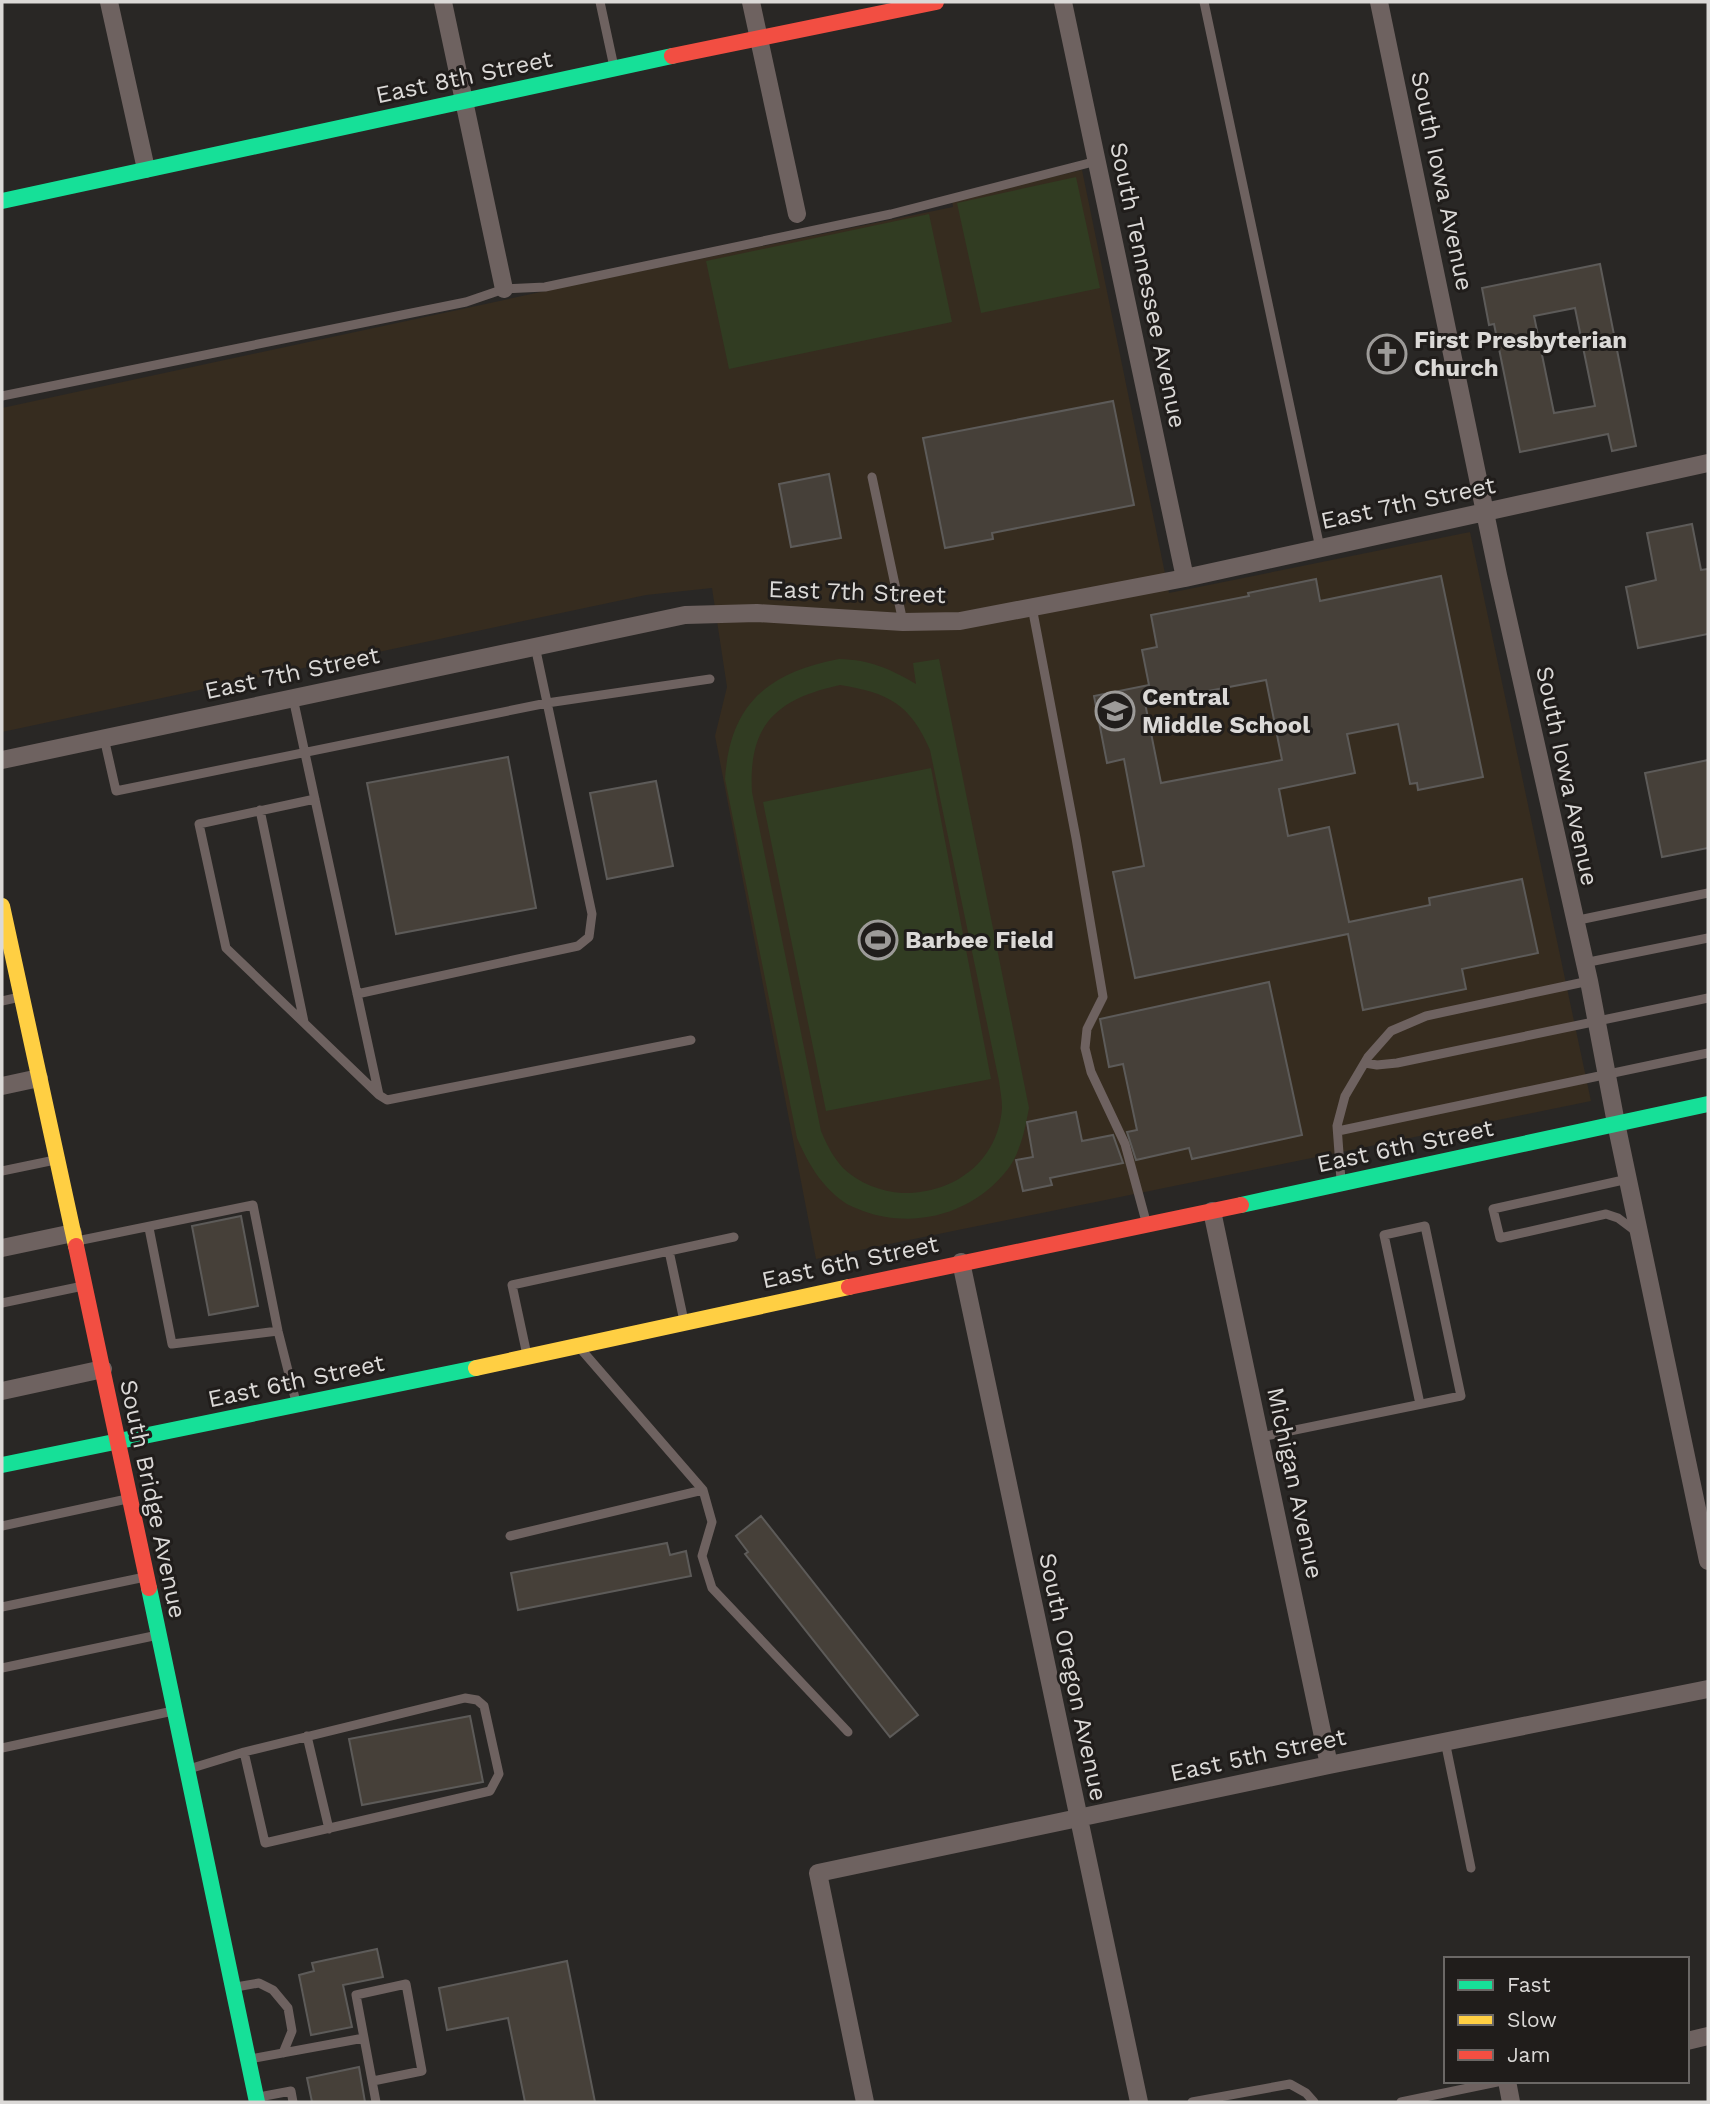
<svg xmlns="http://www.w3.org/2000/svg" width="1710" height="2104" viewBox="0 0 1710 2104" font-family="'Work Sans',sans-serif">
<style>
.education{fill:#362c1f}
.green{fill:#313c22;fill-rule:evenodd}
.building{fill:#464039;stroke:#5d5b59;stroke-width:2;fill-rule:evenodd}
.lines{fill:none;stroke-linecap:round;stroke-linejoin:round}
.lane{stroke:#6e6260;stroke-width:9}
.street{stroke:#6e6260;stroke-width:18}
.fast{stroke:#16e098;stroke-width:16}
.slow{stroke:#ffcf43;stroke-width:16}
.jam{stroke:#f24e42;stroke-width:16}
.labels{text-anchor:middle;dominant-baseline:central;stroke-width:6;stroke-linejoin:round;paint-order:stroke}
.street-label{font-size:24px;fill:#dbd9d7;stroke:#201d1b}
.poi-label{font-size:24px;font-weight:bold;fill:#dbd9d7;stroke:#201d1b;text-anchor:start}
</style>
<rect width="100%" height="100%" fill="#292725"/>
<path class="education" d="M1082,170l87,423 301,-61 121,569 -775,158 -101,-523 12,-49 -15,-99 -66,7 -644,137v-324l590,-127 361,-74 -1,-7z"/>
<path class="green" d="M1076,177l24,111 -119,25 -24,-110z
M929,214l23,108 -223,47 -23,-108z
M839,659c32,1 49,9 77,25l-3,-21 26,-4 90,449c-4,21 -8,43 -21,61 -34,44 -92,61 -145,42 -6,-3 -14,-5 -19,-9 -23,-16 -36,-39 -47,-64l-72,-359c5,-75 42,-106 114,-120zM840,685c49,8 70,19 90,65l69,331c1,8 3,18 3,27 -4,54 -48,86 -100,85 -20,-1 -44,-10 -59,-25 -10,-11 -16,-23 -22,-37l-69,-339c-4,-68 25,-93 88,-107z
M931,768l60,311 -165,32 -63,-309z"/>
<path class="building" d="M1600,264l36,182 -24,5 -4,-17 -88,18 -26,-128 -5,1 -7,-37zM1575,308l20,98 -41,7 -20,-97z
M1113,401l21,104 -142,28 1,6 -48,9 -22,-110z
M829,474l12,64 -50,9 -12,-63z
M1692,524l9,46 7,-1v65l-70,14 -12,-61 30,-7 -9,-47z
M1441,576l42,201 -65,13 -1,-7 -7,1 -12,-60 -51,10 8,39 -76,16 9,47 41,-9 20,95 81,-17 -1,-7 93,-19 16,74 -76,16 4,20 -103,21 -15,-76 -213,44 -22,-106 31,-6 -20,-107 -17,4 -13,-67 55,-11 -7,-35 15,-3 -6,-32 98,-19 -1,-3 68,-14 4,22zM1266,680l16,80 -121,23 -16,-80z
M508,757l28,151 -140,26 -29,-151z
M1708,760v88l-46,9 -17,-84z
M656,781l17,85 -66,13 -17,-86z
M1269,982l33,153 -110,24 -3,-11 -53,12 -9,-28 10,-2 -14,-66 -14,3 -9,-48z
M1076,1112l6,29 31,-6 10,28 -73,15 2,7 -29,6 -7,-31 17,-3 -6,-35z
M241,1216l17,90 -49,9 -17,-89z
M761,1516l157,199 -28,22 -145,-183 3,-2 -12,-16z
M667,1543l3,12 16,-4 5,25 -173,34 -7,-37z
M470,1716l13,66 -121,23 -13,-66z
M377,1949l6,28 -40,8 9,42 -41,8 -12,-60 15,-4 -2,-8z
M567,1961l28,141h-70l-17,-84 -61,12 -8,-42z
M359,2067l6,35h-53l-5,-24z"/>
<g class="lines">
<path class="lane" d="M600,2l14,65
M1204,2l116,546
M2,396l464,-94 38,-13 41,-2 346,-73 206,-53
M872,477l31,145
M1032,607l44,231 27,159 -16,32 -2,19 6,24 34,72 22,81
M293,698l86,397 8,5 304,-60
M104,738l12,53 431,-88 163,-24
M315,799l-116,25 27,124 152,146
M260,810l44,212
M1574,921l134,-28
M1584,963l124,-25
M357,994l221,-48 11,-9 3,-23 -57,-268
M2,1001l18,-4
M1365,1063l12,2 20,-2 311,-65
M1338,1131l370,-78
M2,1171l53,-11
M1628,1179l-135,30 7,29 106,-24 12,4 20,15
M1341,1180l-4,-54 8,-30 23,-39 23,-26 35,-15 163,-35
M149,1228l23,116 106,-13
M77,1241l176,-36 25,126 18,71
M669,1251l15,70
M2,1303l81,-17
M579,1347l124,143 9,32 -10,34 10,32 136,144
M527,1355l-15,-70 222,-48
M1261,1437l200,-41 -36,-170 -41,9 36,169
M2,1526l125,-27
M510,1536l193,-46
M2,1607l143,-30
M2,1668l156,-33
M307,1736l22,93
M1445,1741l26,127
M2,1748l171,-37
M189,1769l55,-17 21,91 225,-52 9,-17 -15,-68 -7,-6 -12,-2 -221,54
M236,1987l23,-4 14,7 15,18 4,23 -9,22
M250,2059l114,-21
M373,2081l49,-10 -16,-87 -50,11 20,107
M259,2097l32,-6 2,11
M1192,2102l98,-18 16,9 8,9
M1401,2102l101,-21"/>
<path class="street" d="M109,2l37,167
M443,2l61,287
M751,2l46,212
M1063,2l122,576
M1379,2l119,573 91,406 27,142 92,438
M2,760l683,-145 72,-2 146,9 57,-1 225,-43 523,-115
M2,1086l37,-8
M1212,1211l117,554
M2,1248l71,-15
M961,1262l178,840
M2,1391l101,-22
M1687,2041l21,-5
M1507,2081l4,21
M865,2102l-47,-229 511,-108 379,-76"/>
<path class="fast" d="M2,201l670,-145
M1241,1205l467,-101
M2,1465l474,-97
M149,1588l108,514"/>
<path class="slow" d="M2,906l74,340
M476,1368l373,-81"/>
<path class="jam" d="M672,56l264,-54
M76,1246l73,342
M849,1287l392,-82"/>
</g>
<defs>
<symbol id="church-ring" viewBox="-11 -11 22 22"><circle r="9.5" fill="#201d1b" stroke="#9d9b99" stroke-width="1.5"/><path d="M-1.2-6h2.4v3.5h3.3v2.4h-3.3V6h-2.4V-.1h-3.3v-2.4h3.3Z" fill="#9d9b99"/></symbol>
<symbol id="school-ring" viewBox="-11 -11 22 22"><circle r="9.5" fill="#201d1b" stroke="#9d9b99" stroke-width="1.5"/><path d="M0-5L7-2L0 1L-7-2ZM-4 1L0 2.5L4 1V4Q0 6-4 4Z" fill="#9d9b99"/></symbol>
<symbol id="stadium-ring" viewBox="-11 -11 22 22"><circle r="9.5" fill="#201d1b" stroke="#9d9b99" stroke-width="1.5"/><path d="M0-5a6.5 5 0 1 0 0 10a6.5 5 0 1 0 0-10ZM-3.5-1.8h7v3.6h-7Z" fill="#9d9b99"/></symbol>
</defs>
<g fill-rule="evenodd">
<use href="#church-ring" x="1365" y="332" width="44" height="44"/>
<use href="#school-ring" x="1093" y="689" width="44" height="44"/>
<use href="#stadium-ring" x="856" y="918" width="44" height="44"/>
</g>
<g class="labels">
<g class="street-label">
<text transform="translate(464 77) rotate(-12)">East 8th Street</text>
<text transform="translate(1442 181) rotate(78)">South Iowa Avenue</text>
<text transform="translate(1148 285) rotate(78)">South Tennessee Avenue</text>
<text transform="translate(1408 503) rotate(-12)">East 7th Street</text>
<text transform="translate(857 592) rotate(2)">East 7th Street</text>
<text transform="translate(292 673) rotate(-12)">East 7th Street</text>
<text transform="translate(1567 776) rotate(78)">South Iowa Avenue</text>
<text transform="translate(1405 1146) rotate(-12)">East 6th Street</text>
<text transform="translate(850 1262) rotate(-12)">East 6th Street</text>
<text transform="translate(296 1381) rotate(-12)">East 6th Street</text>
<text transform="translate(1295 1483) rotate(78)">Michigan Avenue</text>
<text transform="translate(153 1499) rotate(78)">South Bridge Avenue</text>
<text transform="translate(1073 1677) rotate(78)">South Oregon Avenue</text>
<text transform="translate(1258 1755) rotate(-12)">East 5th Street</text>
</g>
<g class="poi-label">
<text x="1414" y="340">First Presbyterian<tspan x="1414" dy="28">Church</tspan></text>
<text x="1142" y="697">Central<tspan x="1142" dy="28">Middle School</tspan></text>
<text x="905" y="940">Barbee Field</text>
</g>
</g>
<rect width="1710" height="2104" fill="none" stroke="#dbd9d7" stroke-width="7"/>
<rect x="1444" y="1957" width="245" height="126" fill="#201d1b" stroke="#6b6866" stroke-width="2"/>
<rect x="1458" y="1980" width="35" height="10" fill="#16e098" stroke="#6b6866" stroke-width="2"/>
<text x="1507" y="1992" font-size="21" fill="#dbd9d7">Fast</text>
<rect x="1458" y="2015" width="35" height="10" fill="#ffcf43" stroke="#6b6866" stroke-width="2"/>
<text x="1507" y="2027" font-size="21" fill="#dbd9d7">Slow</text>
<rect x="1458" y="2050" width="35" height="10" fill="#f24e42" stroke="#6b6866" stroke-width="2"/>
<text x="1507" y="2062" font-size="21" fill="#dbd9d7">Jam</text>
</svg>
